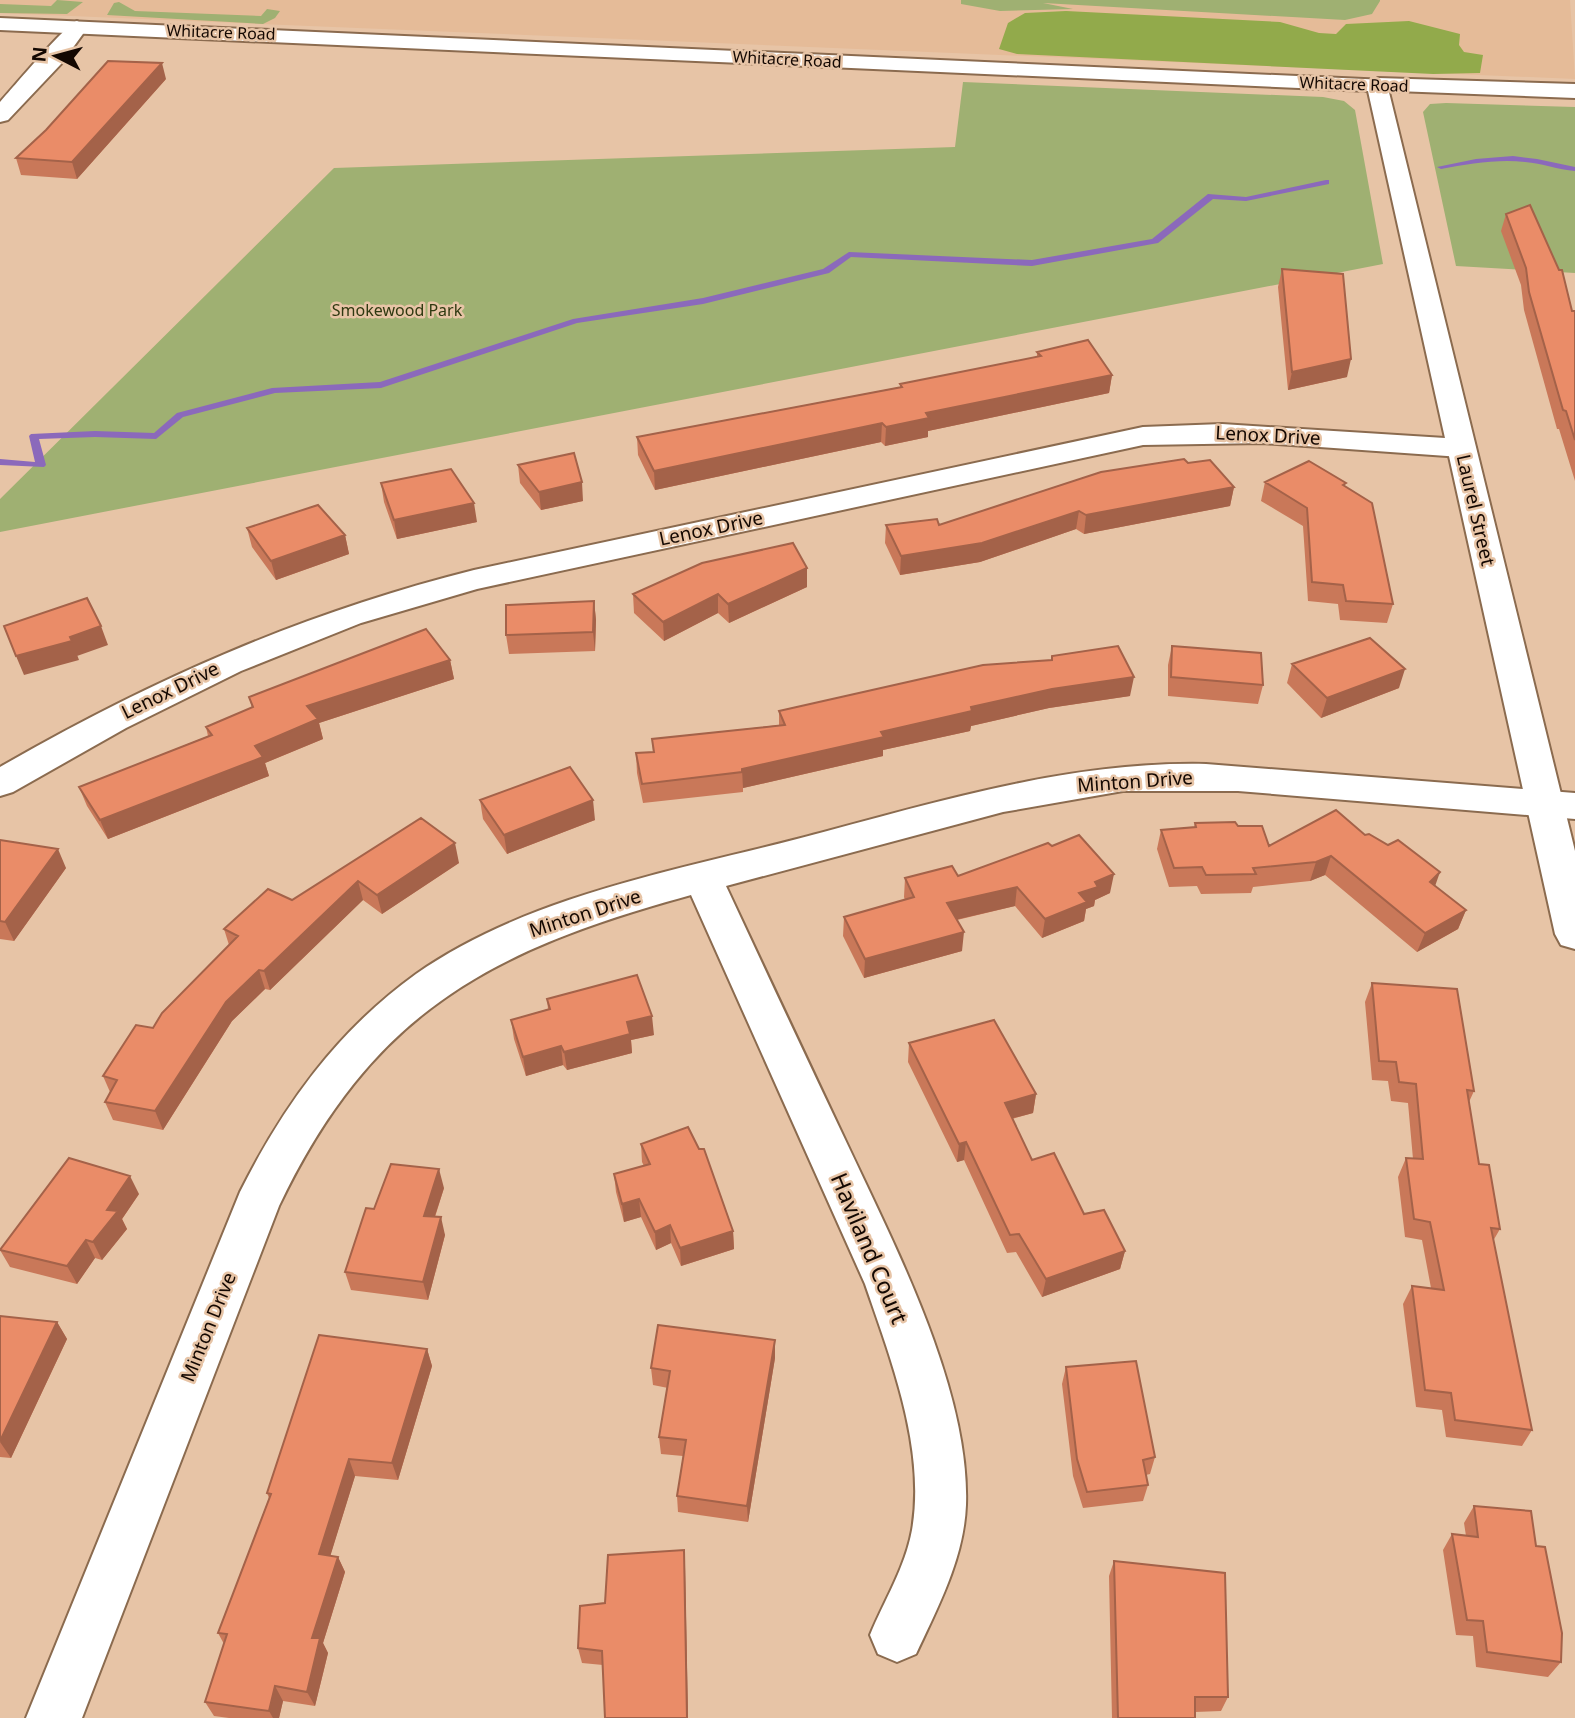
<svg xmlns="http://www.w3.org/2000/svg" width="1575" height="1718" viewBox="0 0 1575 1718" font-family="'Noto Sans',sans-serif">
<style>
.built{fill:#e5bb98}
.green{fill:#9fb072}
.forest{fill:#92aa4b}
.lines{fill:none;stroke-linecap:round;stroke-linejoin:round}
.stream{fill:#8b69bb;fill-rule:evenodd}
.street-casing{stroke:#8b6b4f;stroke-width:4}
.secondary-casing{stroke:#8b6b4f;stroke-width:4}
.street{fill:#fff;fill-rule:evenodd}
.secondary{fill:#fff;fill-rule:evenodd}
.wall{fill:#c97859}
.shaded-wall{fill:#a46249}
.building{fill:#ea8c68;stroke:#a46249;stroke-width:2}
.labels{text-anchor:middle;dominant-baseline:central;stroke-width:5;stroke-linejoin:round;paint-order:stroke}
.far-street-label{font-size:16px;fill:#140802;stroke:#e7c4a6}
.far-park-label{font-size:16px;fill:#2f3911;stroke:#e7c4a6}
.street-label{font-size:19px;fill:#140802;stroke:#e7c4a6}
.near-street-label{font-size:23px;fill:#140802;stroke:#e7c4a6}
</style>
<rect width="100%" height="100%" fill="#e7c4a6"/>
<path class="built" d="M0,0h1570l5,79 -1575,-66z"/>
<path class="green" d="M57,0l26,2 -16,12 -67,-1v-9l51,2z
M961,0h419v1l-8,13 -27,6 -302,-17 30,6 -73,2 -39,-7z
M119,2l16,9 126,5 6,-7 13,2 -5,7 -12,6 -156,-9 7,-12z
M963,82l360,15 21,4 11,9 28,154 -1383,268v-33l334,-331 621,-21z
M1446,103l129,4v166l-119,-7 -33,-154 7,-8z"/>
<path class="forest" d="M1066,11l214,11 39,11 17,1 10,-10 63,-3 51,13 -1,11 5,7 19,3 -3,18 -47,1 -416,-20 -18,-5 9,-26 17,-10z"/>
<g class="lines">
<path class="stream" d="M1513,156l24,3 38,8v4c-17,-1 -33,-8 -50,-9 -28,-3 -57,2 -84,7l-4,-2 39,-8z
M1326,180h3v4l-83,17 -33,-2 -55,44 -126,23 -181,-9 -22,16 -126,31 -126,19 -196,65 -106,5 -92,24 -27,22 -61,-2 -56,2 7,26 -2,2 -44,-2v-6l35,3 -6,-26 2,-2 64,-3 59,2 23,-20 95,-25 108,-6 193,-63 130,-21 120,-29 26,-17 183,8 120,-21 56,-45 38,3z"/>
<defs>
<path id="street" d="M77,21l11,6 -27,37 -53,56 -8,2v-20c12,-13 67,-79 77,-81z
M1378,78l197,6v14l-205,-8 -3,-5z
M1222,424l239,15 11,3 4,6 -4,6 -11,3 -199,-14 -119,2 -666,144 -116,34 -120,48 -115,57 -113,64 -13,4v-29c153,-88 303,-154 474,-197l669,-143z
M1206,764l369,29v26l-337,-28h-115l-120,21 -277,74c41,88 82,176 124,264 47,100 120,242 116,355 -2,53 -28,102 -50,149l-19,8 -19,-8 -8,-19c14,-34 35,-67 42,-105 14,-81 -21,-170 -47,-246l-174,-389c-200,55 -319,116 -412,311l-197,512h-56l214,-526c43,-86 97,-161 176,-218 110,-77 253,-102 381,-135 134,-35 268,-78 409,-75z"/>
<path id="secondary" d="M0,18l1386,62 189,771v98l-14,-4 -6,-11 -187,-843 -1368,-61z"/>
</defs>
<use href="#street" class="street-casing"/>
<use href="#secondary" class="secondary-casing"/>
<use href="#street" class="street"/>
<use href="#secondary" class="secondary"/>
</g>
<path class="wall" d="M166,79l-89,100 -56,-4 -5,-17z
M1506,214l66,97h3v170l-16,-52h-2l-33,-119 -3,-25 -20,-54z
M1282,269l65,108 -59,13 -10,-103z
M1037,352l75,23 -3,18 -181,38v6l-43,9 -4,-4 -226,48 -17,-35 -1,-18 263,-50v-3l137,-27z
M1188,463l46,24 -4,19 -146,28 -8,-5 -96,33 -80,13 -15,-32 1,-18h53z
M518,465l65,36 -42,9 -21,-27z
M1265,482l80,4 48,118 -6,19 -47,-3 -2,-16 -30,-3 -5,-75 -42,-25z
M381,483l96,39 -80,17 -13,-37z
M247,528l98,7 4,19 -73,26 -24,-33z
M807,568v19l-78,36 -11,-10 -54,28 -30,-28 -1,-19z
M594,601l2,19 -1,31 -86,3 -3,-19z
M1172,646l91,39 -5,19 -90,-8v-31z
M1052,656l78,40 -81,12 -78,18 -1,5 -87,19v6l-140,32v4l-100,11 -6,-30 -1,-20 17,-1 -1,-13 127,-14v-14l272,-51z
M450,660l4,19 -135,44 4,16 -58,24 4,13 -161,63 -21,-33 -8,-19 129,-51 -2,-9 46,-19 -3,-11z
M1292,664l107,24 -78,30 -34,-35z
M480,800l115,20 -88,34 -24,-35z
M421,818l38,45 -77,51 -19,-14 -93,90 -5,-1 -33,32 -69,109 -50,-10 -8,-18 5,-10 -7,-16 50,-48 76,-83 -5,-16 68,-29z
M1195,823l43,3 31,20 96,-11 70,51 31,24 -8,19 -41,23 -92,-77 -15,6 -57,6 -2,6 -50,1 -4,-8 -28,1 -12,-38 4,-19 33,-2z
M0,840l66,28 -52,73 -14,-2z
M1052,846l58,47 -15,7 -1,6 -8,3 -2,12 -42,17 -27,-32 -58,14 5,31 -98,27 -21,-42 1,-19 61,-17 -1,-3 1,-19 53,-2z
M1372,983l102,108 -5,11 10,62 21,65 -7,12 39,189 -10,16 -76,-9 -4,-27 -26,-3 -13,-103 9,-18 19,2 -9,-48 -17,-3 -7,-60 8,-19 7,1 -5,-56 -17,-2 -3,-20 -16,-1 -7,-78z
M547,999l107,36 -23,5 1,13 -65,17 -4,-5 -37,11 -12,-37 -3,-19 37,-11z
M909,1043l127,51 -3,19 -21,6 20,41 52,54 41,37 -5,18 -78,28 -26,-45 -9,1 -43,-93 -7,2 -49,-100z
M641,1144l92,87 1,18 -53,17 -10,-23 -15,7 -15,-33 -17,5 -8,-30 -2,-18 30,-8 -2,-4z
M444,1188l-9,29 10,18 -17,65 -77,-10 -6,-18 29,-63z
M139,1194l-17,25 5,10 -25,31 -7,-2 -18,26 -67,-17 -10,-17z
M0,1316l57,6 10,17 -56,119 -11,-1z
M427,1349l5,17 -34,114 -43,-4 -25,80 8,1 7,15 -22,71 5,10 -13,53 -32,-5 -4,17h-50l-15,-2 -9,-14 19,-58 -6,-11 51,-135 -2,-5z
M775,1358l-27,164 -70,-10 -1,-16 6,-40 -22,-2 -2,-17 9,-49 -15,-3 -2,-17z
M1066,1367l89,90 -5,17 -4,1 2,10 -5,16 -60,7 -10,-32 -11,-92z
M1474,1506l62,40 25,116 -13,15 -72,-10 -3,-31 -17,-1 -13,-85 9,-16 14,2 -2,-13z
M1114,1561l114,136 -7,14 -26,1v6h-83l-3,-142z
M685,1566l-82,99 -21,-2 -4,-15 27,-45z"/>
<path class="shaded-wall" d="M162,63l4,16 -89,100 -5,-17z
M1351,359l-4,18 -59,13 4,-18z
M1112,375l-3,18 -181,38v6l-43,9 1,-19 40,-14z
M882,423l-1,19 -226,48 -1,-19z
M582,482l1,19 -42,9 -2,-18z
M1234,487l-4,19 -146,28 2,-19z
M474,503l3,19 -80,17 -3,-19z
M1079,511l-3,18 -96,33 -80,13 1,-19z
M345,535l4,19 -73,26 -5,-19z
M807,568v19l-78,36 -1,-19z
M718,594v19l-54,28 -1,-19z
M594,601l2,19 -1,31 -2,-19z
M101,626l7,19 -31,11 -7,-19z
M72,641l7,19 -55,15 -8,-19z
M450,660l4,19 -135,44 4,16 -58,24 4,13 -161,63 -8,-19 155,-74 52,-40z
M1405,669l-6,19 -78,30 6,-20z
M1134,677l-4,19 -81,12 -78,18 -1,5 -87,19v6l-140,32 -1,-19 229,-62 81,-18z
M593,800l2,20 -88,34 -3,-19z
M455,843l4,20 -77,51 -5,-19z
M58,849l8,19 -52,73 -9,-19z
M1331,856l-6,19 -15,6 6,-19z
M1440,872l-7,20 -3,-10z
M1114,874l-4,19 -15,7 -1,6 -8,3 -2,12 -42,17 3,-19 50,-37z
M358,881l5,19 -93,90 -6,-19z
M1017,887l-2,19 -69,16 1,-19z
M1466,910l-8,19 -41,23 8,-19z
M964,932l-2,19 -98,27 1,-19z
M259,970l6,19 -33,32 -69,109 -8,-19 71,-109z
M652,1016l2,19 -23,5 1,13 -65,17 -3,-18 63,-30z
M561,1046l2,19 -37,11 -3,-19z
M1036,1094l-3,19 -31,8 3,-18z
M966,1142l-2,18 -7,2 2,-18z
M439,1169l5,19 -15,46 -5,-18z
M130,1176l9,18 -17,25 5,10 -25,31 -9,-18 14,-32z
M639,1199l2,18 -17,5 -2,-18z
M441,1217l4,18 -17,65 -5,-18z
M670,1225l1,18 -15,7 -1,-18z
M733,1231l1,18 -53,17 -1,-18z
M86,1240l9,18 -18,26 -10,-18z
M1125,1251l-5,18 -78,28 4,-18z
M57,1322l10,17 -56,119 -11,-16z
M775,1340v18l-27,164 -1,-16z
M427,1349l5,17 -34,114 -6,-17z
M349,1459l6,17 -29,94 -7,-16z
M684,1550l1,16 3,152h-1z
M338,1557l7,15 -22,71 5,10 -13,53 -8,-14 5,-54z
M275,1686l8,15 -4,17h-6l-4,-7z"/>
<path class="building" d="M108,61l54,2 -90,99 -56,-4 30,-28z
M1530,205l29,65h3l10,41h3v129l-9,-29 -3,-1 -34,-118 -3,-24 -20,-54z
M1282,269l61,5 8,85 -59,13z
M1088,340l24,35 -186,38 3,5 -43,9 -4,-4 -228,48 -17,-34 265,-50 -2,-3 141,-28 -4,-4z
M574,453l8,29 -43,10 -21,-27z
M1184,459l4,4 22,-3 24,27 -148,28 -7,-4 -97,32 -81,13 -15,-31 51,-6 2,6 162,-53z
M1309,461l37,22 -3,2 29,18 21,101 -47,-3 -3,-16 -31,-3 -5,-74 -42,-26z
M451,469l23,34 -80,17 -13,-37z
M318,505l27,30 -74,26 -24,-33z
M793,543l14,25 -79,36 -10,-10 -55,28 -30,-28 69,-31z
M87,598l14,28 -31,11 2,4 -56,15 -12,-30z
M594,601l-1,31 -87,3v-30z
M426,629l24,31 -143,46 11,13 -63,27 8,11 -163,63 -21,-33 133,-52 -6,-8 47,-20 -4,-10z
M1370,638l35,31 -78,29 -35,-34z
M1118,646l16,31 -82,12 -81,18 1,4 -91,21 3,5 -142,32v3l-100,12 -6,-31 18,-1 -2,-13 133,-14 -6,-14 204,-46 69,-5v-4z
M1172,646l89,7 2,32 -92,-8z
M570,767l23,33 -89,35 -24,-35z
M1336,810l29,25 4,-1 19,11 10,-5 42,32 -10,10 36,28 -41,23 -94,-77 -15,6 -63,6 3,6 -50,1 -4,-8 -28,1 -13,-38 35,-3 -1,-4 40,-1 3,4h24l7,20z
M421,818l34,25 -78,52 -19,-14 -94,90 -5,-1 -33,32 -71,109 -50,-9 12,-22 -14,-4 33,-51 17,3 9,-15 76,-77 -14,-7 44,-40 24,11z
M1079,835l35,39 -19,8 3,5 -19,6 8,9 -42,17 -28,-32 -70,16 17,29 -99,27 -21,-42 70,-20 -9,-19 47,-12 6,10 90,-33 4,3z
M0,840l58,9 -53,73 -5,-1z
M637,975l15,41 -25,6 3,12 -66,18 -3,-6 -38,11 -12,-37 39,-11 -3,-10z
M1372,983l85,6 17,102 -7,-1 12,74 10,1 11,64 -9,-1 41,202 -77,-10 -4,-27 -26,-3 -13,-104 32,4 -14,-68 -16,-3 -8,-61 17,1 -7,-75 -17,-2 -3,-20 -17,-1z
M994,1020l42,74 -31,9 27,57 22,-7 30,61 20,-4 21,41 -79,28 -27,-45 -9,1 -44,-93 -7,2 -50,-101z
M688,1127l11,22h5l29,82 -53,17 -10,-23 -15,7 -16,-33 -17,5 -8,-30 36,-10 -9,-20z
M69,1158l61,18 -23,34 11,1 -25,31 -7,-2 -19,26 -67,-16z
M391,1164l48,5 -15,47 17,1 -18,65 -78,-10 21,-64 8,1z
M0,1316l57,6 -57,119z
M658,1325l117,15 -28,166 -70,-10 9,-56 -27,-3 11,-66 -19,-3z
M319,1335l108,14 -35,114 -43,-4 -30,95 19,3 -26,81h8l-13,54 -32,-6 -6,25 -64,-9 22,-68 -9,-1 53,-139 -4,-1z
M1136,1361l19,96 -12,3 5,25 -61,7 -10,-33 -11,-92z
M1474,1506l57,5 5,35 9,1 17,86 -1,29 -74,-10 -4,-31 -16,-1 -15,-86 26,3z
M684,1550l3,168h-82l-3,-67 -24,-3 2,-42 25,-3 3,-48z
M1114,1561l111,12 3,124h-33v21h-77z"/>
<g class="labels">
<g class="far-street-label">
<text transform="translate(221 32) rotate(2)">Whitacre Road</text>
<text transform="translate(787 59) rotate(3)">Whitacre Road</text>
<text transform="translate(1354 84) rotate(2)">Whitacre Road</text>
</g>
<g class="far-park-label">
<text x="397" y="310">Smokewood Park</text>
</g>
<g class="street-label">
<text transform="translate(1268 435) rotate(3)">Lenox Drive</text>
<text transform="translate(1476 510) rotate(77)">Laurel Street</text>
<text transform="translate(711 528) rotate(-12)">Lenox Drive</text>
<text transform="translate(170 690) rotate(-26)">Lenox Drive</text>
<text transform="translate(1135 781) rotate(-4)">Minton Drive</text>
<text transform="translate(585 913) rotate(-18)">Minton Drive</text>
<text transform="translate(208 1327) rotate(-68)">Minton Drive</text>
</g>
<g class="near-street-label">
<text transform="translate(870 1248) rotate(67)">Haviland Court</text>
</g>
</g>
<g transform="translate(56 56) rotate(276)" stroke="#e7c4a6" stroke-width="5" paint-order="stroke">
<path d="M0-5L12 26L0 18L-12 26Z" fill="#140802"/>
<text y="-10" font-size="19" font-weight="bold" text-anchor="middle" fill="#140802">N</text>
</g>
</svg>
